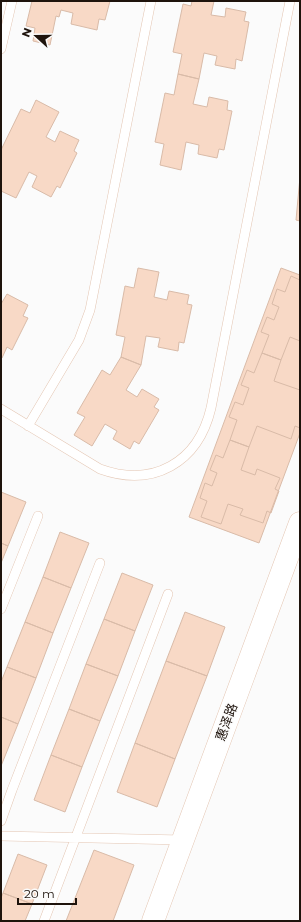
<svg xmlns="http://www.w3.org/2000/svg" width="301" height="922" viewBox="0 0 301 922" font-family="Montserrat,'Noto Sans SC',sans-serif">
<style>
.building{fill:#f8d9c6;stroke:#d9bba8}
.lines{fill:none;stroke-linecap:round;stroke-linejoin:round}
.lane-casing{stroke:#e4c6b3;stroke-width:10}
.secondary-casing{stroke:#e4c6b3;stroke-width:23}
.lane{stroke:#fff;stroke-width:9}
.secondary{stroke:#fff;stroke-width:22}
.labels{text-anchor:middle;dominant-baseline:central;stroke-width:3;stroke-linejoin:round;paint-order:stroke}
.street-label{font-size:13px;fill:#1e130c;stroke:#fbfbfb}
</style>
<rect width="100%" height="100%" fill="#fbfbfb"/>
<path class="building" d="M32,1h78l-5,19 -6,-1 -2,11 -26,-6 2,-11 -12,-3 -2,7 -3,-1 -6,29 -17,-4 2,-13 -9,-2z
M192,1h22l-3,14 14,2 1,-9 20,4 -2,9 5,1 -7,39 -6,-2 -1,10 -20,-4 2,-9 -13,-3 -5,26 -21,-5 4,-20 -9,-2 10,-48 8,2z
M178,74l21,5 -6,25 14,3 2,-10 19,4 -1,9 5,1 -8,39 -5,-1 -2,9 -19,-4 1,-9 -13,-3 -5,28 -21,-5 4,-21 -9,-2 10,-49 9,2z
M36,100l23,12 -13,25 9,5 5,-11 19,9 -5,11 3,2 -17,35 -3,-2 -6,11 -19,-10 5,-11 -8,-4 -13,26 -15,-7v-41l20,-41 9,4z
M300,177v44l-4,-1z
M138,268l21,4 -5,25 13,3 2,-9 20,4 -2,9 5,1 -8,38 -5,-1 -1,9 -20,-4 2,-9 -14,-2 -5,29 -20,-8 4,-20 -9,-2 9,-49 9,2z
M281,268l19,7v158l-41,110 -70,-26z
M291,276l9,4v61l-10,-4 -9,23 -19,-7 7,-18 -8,-3 6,-15 7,3 5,-13 -7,-3 5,-15 8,3z
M7,294l21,11 -5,11 5,2 -16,32 -5,-3 -5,11 -1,-1v-53z
M262,353l19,7 -7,21 26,9v38l-5,-2 -4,13 -34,-13 -8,21 -19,-7 7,-20 -8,-3 6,-15 8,3 6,-17 -8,-3 6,-15 7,3z
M121,357l20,8 -15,25 11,7 5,-8 17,10 -5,8 5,3 -20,34 -5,-3 -4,8 -17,-10 4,-8 -12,-7 -13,22 -18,-11 11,-18 -8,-4 25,-43 8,5z
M230,440l19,7 -8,23 14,5 2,-6 23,9 -5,11 4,2 -8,22 -4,-2 -4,12 -23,-8 3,-6 -15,-5 -7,20 -20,-7 6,-16 -7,-3 5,-15 7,3 5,-13 -7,-3 6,-15 7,3z
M1,492l25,10 -18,44 -7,-3z
M60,532l29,11 -18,45 -28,-11z
M1,543l7,3 -7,17z
M122,573l31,12 -18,46 -31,-12z
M43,577l28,11 -18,45 -28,-11z
M185,612l40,15 -18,49 -41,-15z
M104,619l31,12 -17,45 -32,-12z
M25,622l28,11 -17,45 -29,-11z
M166,661l41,15 -32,83 -40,-16z
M86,664l32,12 -18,45 -31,-12z
M7,667l29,11 -18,46 -17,-7v-35z
M69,709l31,12 -18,46 -31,-12z
M1,717l17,7 -17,42z
M135,743l40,16 -18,48 -40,-15z
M51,755l31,12 -17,45 -31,-12z
M94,850l40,15 -21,56h-47z
M18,854l29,11 -15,39 -29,-11z
M3,893l29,11 -7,17h-24v-23z"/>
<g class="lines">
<defs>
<path id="lane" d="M1,49l11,-48
M1,409l99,60c53,19 98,-6 111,-61l79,-407
M28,426l51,-86 11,-30 61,-309
M1,609l37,-93
M1,821l11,-31 88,-227
M1,836l182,4
M44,921l124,-327"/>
<path id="secondary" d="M153,921l147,-398"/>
</defs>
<use href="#lane" class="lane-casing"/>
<use href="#secondary" class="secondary-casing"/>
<use href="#lane" class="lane"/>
<use href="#secondary" class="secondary"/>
</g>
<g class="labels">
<g class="street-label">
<text transform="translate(226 722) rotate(-70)">惠泽路</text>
</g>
</g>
<rect width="301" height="922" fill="none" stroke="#1e130c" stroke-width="4"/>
<g transform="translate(36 36) rotate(291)" stroke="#fbfbfb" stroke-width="3" paint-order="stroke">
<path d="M0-3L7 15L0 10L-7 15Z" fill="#1e130c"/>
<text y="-6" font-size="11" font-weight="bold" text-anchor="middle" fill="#1e130c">N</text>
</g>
<path d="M18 898v6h58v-6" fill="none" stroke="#1e130c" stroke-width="2"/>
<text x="24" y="898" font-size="12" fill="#1e130c" stroke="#fbfbfb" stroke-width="3" paint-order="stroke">20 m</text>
</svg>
